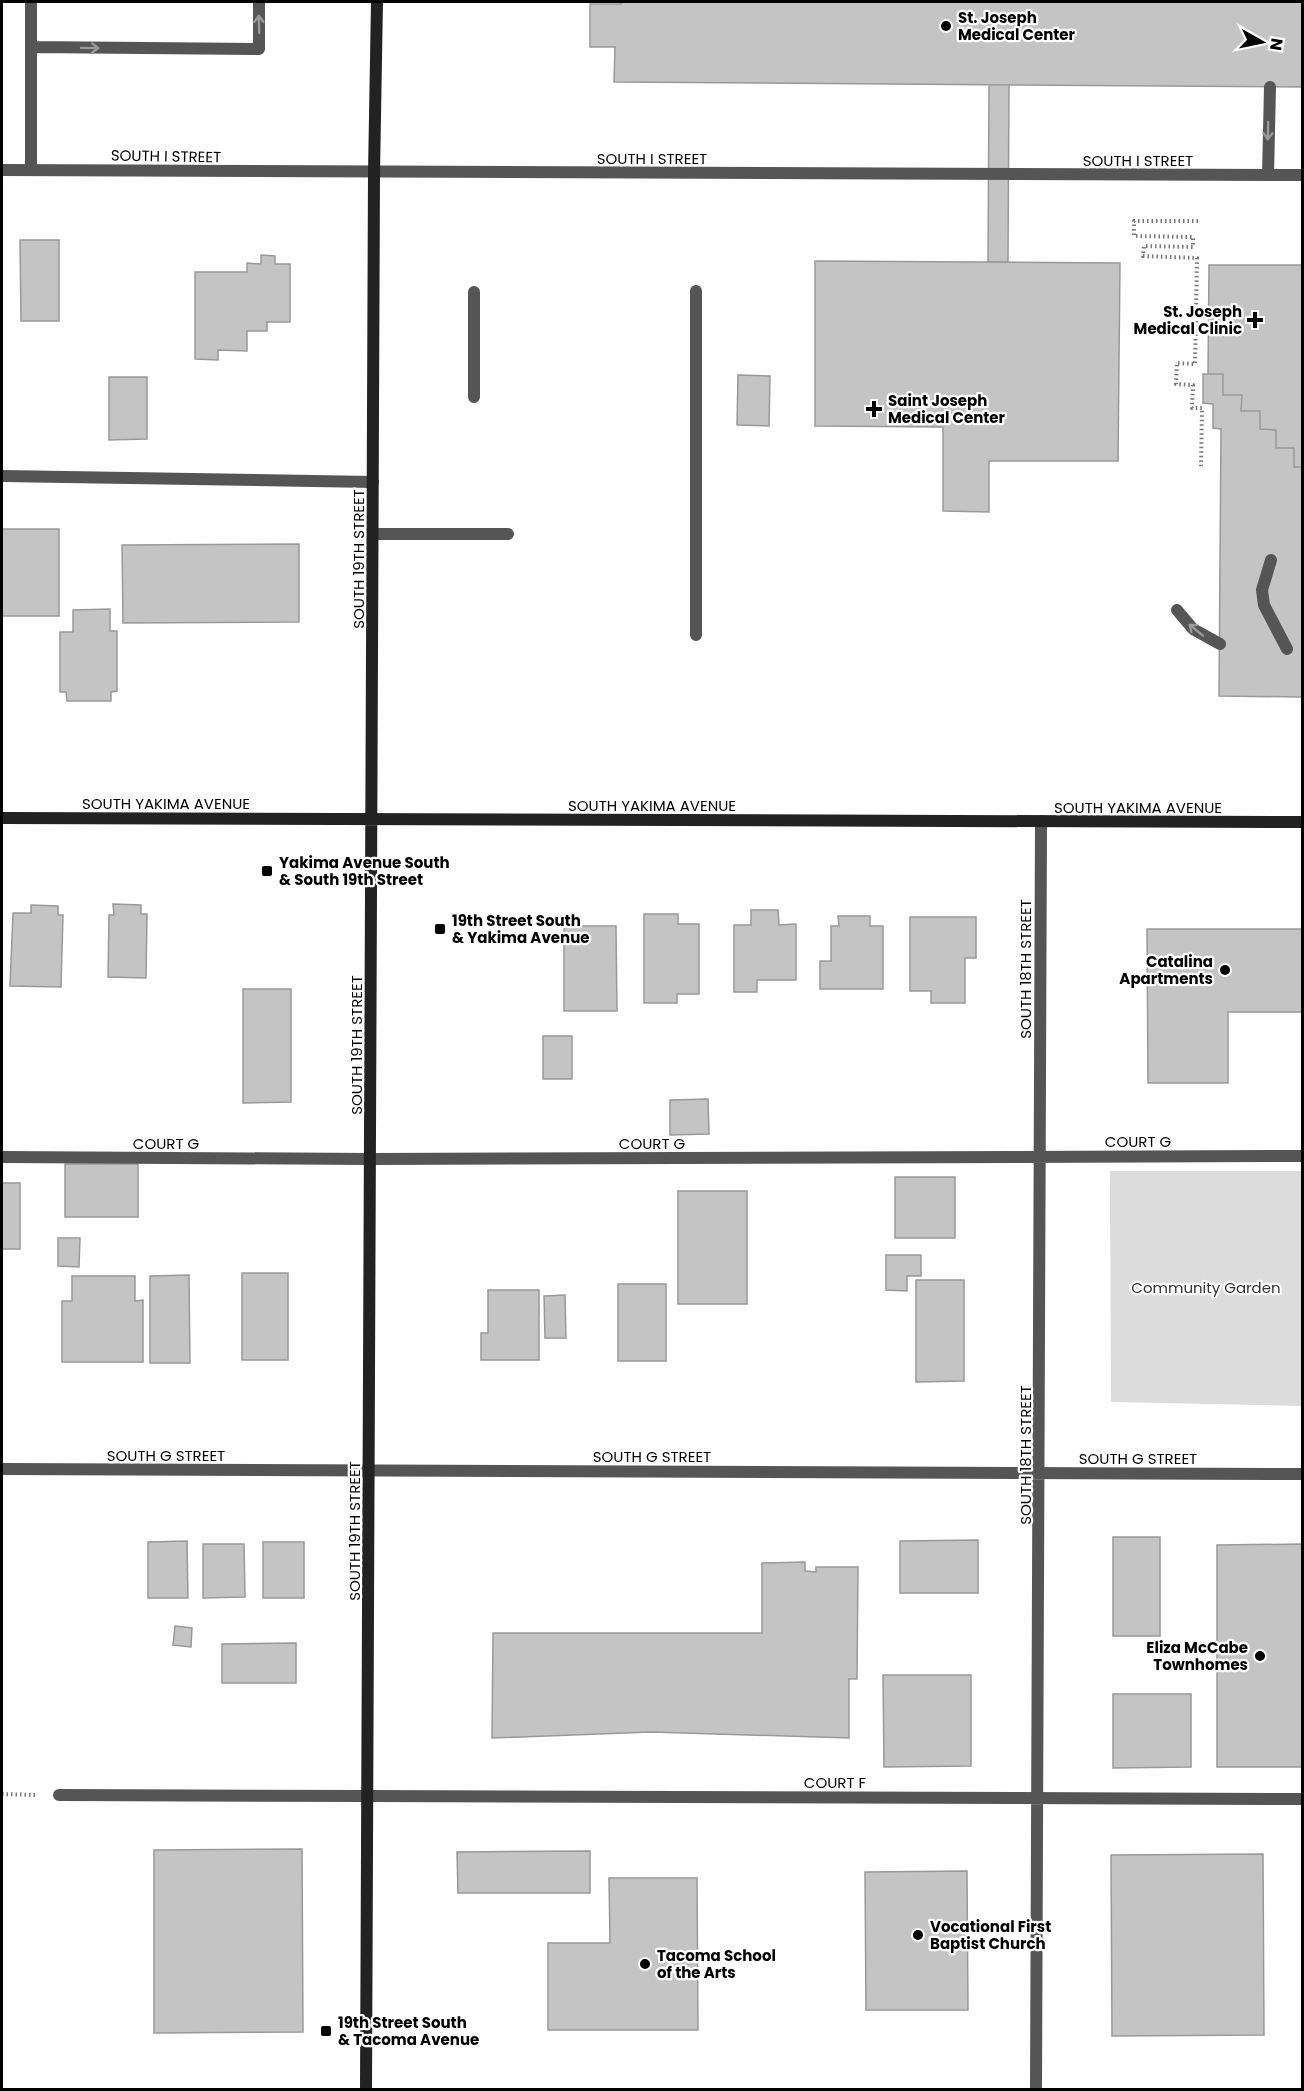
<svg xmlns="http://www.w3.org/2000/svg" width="1304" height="2091" viewBox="0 0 1304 2091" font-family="Poppins,sans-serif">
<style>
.green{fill:#dcdcdc}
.building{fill:#c4c4c4;stroke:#999;stroke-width:1.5}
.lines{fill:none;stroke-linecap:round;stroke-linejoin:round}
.path{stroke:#777;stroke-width:4;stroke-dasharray:1.5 3;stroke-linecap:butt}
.service{stroke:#555;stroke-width:12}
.minor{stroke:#555;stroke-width:12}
.secondary{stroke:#222;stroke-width:12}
.oneway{stroke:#999}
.poi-dot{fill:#000;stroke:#fff;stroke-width:2}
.labels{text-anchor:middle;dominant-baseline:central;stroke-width:4.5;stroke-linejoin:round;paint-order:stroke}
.poi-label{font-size:15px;font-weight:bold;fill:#000;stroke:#fff;text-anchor:start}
.street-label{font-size:15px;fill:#000;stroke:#fff}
.park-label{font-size:15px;fill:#333;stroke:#fff}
</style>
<rect width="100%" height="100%" fill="#fff"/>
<path class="green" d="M1110,1171h192v235l-191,-4z"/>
<path class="building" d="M621,2h681v85l-688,-5 1,-35h-25v-43h31z
M989,85h20l-1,177h-20z
M20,240h39v81h-38z
M261,255l14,1v8h15v58h-23v9h-20v20l-29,-1v10l-23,-1v-87h52v-9l14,1z
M815,261l305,2 -2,198h-129v51l-46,-1v-84l-128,-1z
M1209,265h93v202h-8v-19h-18v-18l-16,-1v-18h-19l1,-16h-19v-21h-15z
M1203,374h20v21h19l-1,16h19v18l16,1v18h18v19h8v230l-83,-1 2,-267 -8,-1v-24l-10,-1z
M738,375l32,1 -1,50 -32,-1z
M109,377h38v62l-38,1z
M2,529h57v87h-57z
M299,544v78l-176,1 -1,-78z
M110,609v22h7v60l-6,1v9h-44l-1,-9h-6v-60h13v-22z
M113,904l28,1v9h6l-1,64 -38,-1 1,-62h5z
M31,905l27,1v9h5l-2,72 -51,-1 3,-73h18z
M751,910h27l1,15 17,-1v56h-39v12h-23v-67h17z
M644,914h34v10h21v70h-22v9h-33z
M838,916h32v10h13v63h-63v-28h11v-35h8z
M910,917h66v41h-11v45h-34v-12h-21z
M564,926h52l1,85h-53z
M1147,929h155v83h-74v71h-80z
M243,989h48v113l-48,1z
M543,1036h29v43h-29z
M708,1099l1,35 -39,1v-35z
M65,1164h73v53h-73z
M895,1177h60v61h-60z
M2,1183h18v66h-18z
M678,1191h69v113h-69z
M58,1238h22l-1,29 -21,-1z
M886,1255h35v21h-14v15l-21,-1z
M242,1273h46v87h-46z
M189,1275l1,88h-40v-87z
M72,1276h63v25l8,-1v62h-81v-61h10z
M916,1280h48v101l-48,1z
M618,1284h48v77h-48z
M488,1290h51v70h-58v-27h7z
M565,1295l1,43h-21l-1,-42z
M1113,1537h47v99h-47z
M978,1540v53h-78v-52z
M187,1541l1,57h-40v-56z
M263,1542h41v56h-41z
M203,1544h41l1,53 -42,1z
M1302,1544v223h-85v-222z
M805,1562v9l11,1v-5h42l-1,112h-8v59l-198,-6 -159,6 1,-105h269v-70z
M175,1626l17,2 -1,19 -18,-2z
M296,1643v40h-74v-39z
M883,1675h88v91l-87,1z
M1113,1694h78v73l-78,1z
M302,1849l1,183 -149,1v-183z
M590,1851v42h-132l-1,-41z
M1263,1854l1,181 -152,1 -1,-181z
M967,1871l1,139h-102l-1,-138z
M609,1878h88l1,152h-150v-87h62z"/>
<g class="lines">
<path class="path" d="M1198,221h-64v15l59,1v10l-49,-1 -1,10 54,2 -2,106 -18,-1 -1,21 17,1 -1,23h10l-1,60
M2,1794l33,1"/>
<path class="service" d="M31,47l228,2v-47
M31,170v-168
M1268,175l2,-88
M696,291v344
M474,292v105
M2,476l371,6
M373,534h135
M1271,560l-9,30 2,15 23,44
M1177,610l16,19 27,15
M59,1795l309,1"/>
<path class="minor" d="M2,170l1300,5
M2,1157l368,2 932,-3
M2,1469l1300,5
M368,1796l934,3
M1036,2090l5,-1269"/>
<path class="secondary" d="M2,818l1300,4
M366,2090l8,-1917 3,-171"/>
</g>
<defs><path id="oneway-shaft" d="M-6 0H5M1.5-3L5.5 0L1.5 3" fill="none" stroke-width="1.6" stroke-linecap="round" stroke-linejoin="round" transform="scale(1.5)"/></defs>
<g class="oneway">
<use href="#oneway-shaft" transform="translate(259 24) rotate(-91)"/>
<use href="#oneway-shaft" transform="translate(90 48) rotate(1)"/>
<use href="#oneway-shaft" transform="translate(1268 131) rotate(91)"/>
<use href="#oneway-shaft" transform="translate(1196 630) rotate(-141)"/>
</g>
<g class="poi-dot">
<circle cx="946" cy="26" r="6"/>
<path d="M1252 311h6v6h6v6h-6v6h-6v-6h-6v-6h6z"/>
<path d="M871 400h6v6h6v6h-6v6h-6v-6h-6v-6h6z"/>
<rect x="261" y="865" width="12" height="12" rx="3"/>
<rect x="434" y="923" width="12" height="12" rx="3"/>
<circle cx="1225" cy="970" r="6"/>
<circle cx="1260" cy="1656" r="6"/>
<circle cx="918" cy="1935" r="6"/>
<circle cx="645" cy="1964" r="6"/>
<rect x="320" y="2025" width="12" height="12" rx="3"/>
</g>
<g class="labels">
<g class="poi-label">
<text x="958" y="17">St. Joseph<tspan x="958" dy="17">Medical Center</tspan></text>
<text x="1242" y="311" text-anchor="end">St. Joseph<tspan x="1242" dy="17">Medical Clinic</tspan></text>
<text x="888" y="400">Saint Joseph<tspan x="888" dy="17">Medical Center</tspan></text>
<text x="279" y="862">Yakima Avenue South<tspan x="279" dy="17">&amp; South 19th Street</tspan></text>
<text x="452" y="920">19th Street South<tspan x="452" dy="17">&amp; Yakima Avenue</tspan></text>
<text x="1213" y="961" text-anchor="end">Catalina<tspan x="1213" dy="17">Apartments</tspan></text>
<text x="1248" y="1647" text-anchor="end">Eliza McCabe<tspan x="1248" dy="17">Townhomes</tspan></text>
<text x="930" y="1926">Vocational First<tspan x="930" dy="17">Baptist Church</tspan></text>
<text x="657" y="1955">Tacoma School<tspan x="657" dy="17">of the Arts</tspan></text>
<text x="338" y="2022">19th Street South<tspan x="338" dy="17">&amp; Tacoma Avenue</tspan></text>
</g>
<g class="street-label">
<text transform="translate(166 156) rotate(1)">SOUTH I STREET</text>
<text x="652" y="158">SOUTH I STREET</text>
<text x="1138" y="160">SOUTH I STREET</text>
<text transform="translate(358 559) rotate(-90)">SOUTH 19TH STREET</text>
<text x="166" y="803">SOUTH YAKIMA AVENUE</text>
<text x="652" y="805">SOUTH YAKIMA AVENUE</text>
<text x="1138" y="807">SOUTH YAKIMA AVENUE</text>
<text transform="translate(1025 969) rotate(-90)">SOUTH 18TH STREET</text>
<text transform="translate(356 1045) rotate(-90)">SOUTH 19TH STREET</text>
<text x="1138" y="1141">COURT G</text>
<text x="166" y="1143">COURT G</text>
<text x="652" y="1143">COURT G</text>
<text x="166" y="1455">SOUTH G STREET</text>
<text transform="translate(1025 1455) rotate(-90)">SOUTH 18TH STREET</text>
<text x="652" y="1456">SOUTH G STREET</text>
<text x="1138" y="1458">SOUTH G STREET</text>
<text transform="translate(354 1531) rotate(-90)">SOUTH 19TH STREET</text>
<text x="835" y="1782">COURT F</text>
</g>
<g class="park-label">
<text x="1206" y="1287">Community Garden</text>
</g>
</g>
<rect width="1304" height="2091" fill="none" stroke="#000000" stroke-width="6"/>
<g transform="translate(1262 42) rotate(99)" stroke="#ffffff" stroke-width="4.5" paint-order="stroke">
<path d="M0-4.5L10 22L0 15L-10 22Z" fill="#000000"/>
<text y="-9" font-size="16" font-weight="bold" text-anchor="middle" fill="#000000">N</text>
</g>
</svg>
